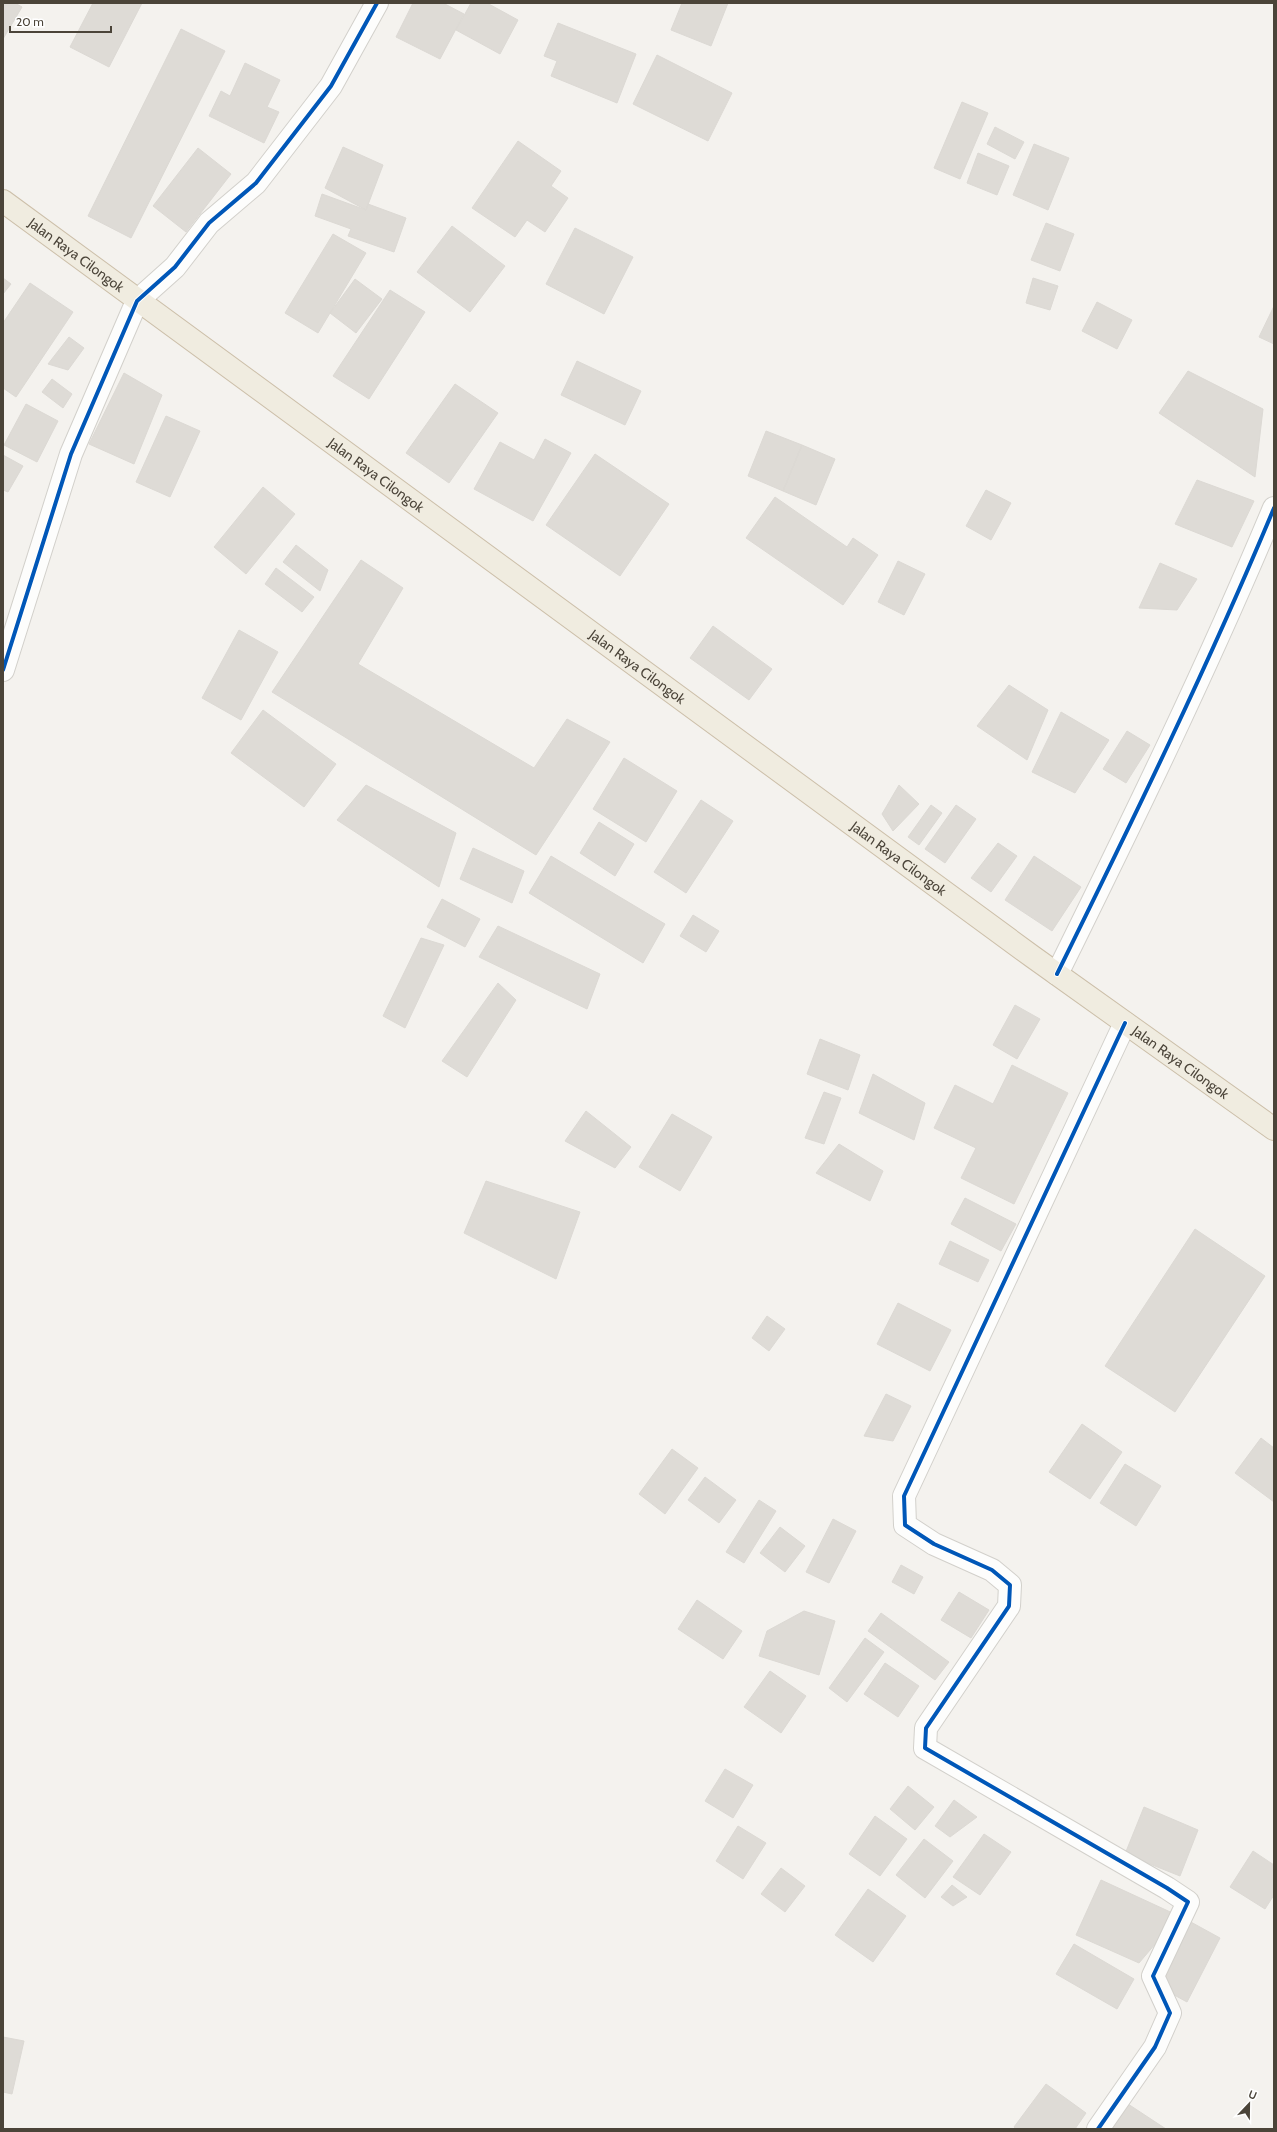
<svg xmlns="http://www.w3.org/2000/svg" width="1277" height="2132" viewBox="0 0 1277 2132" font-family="Cabin,sans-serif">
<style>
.building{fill:#dedbd6;stroke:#dcd9d4}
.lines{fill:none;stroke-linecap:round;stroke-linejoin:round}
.minor-casing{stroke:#d2d0cb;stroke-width:24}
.trunk-casing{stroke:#ccbfa9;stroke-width:24}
.minor{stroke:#fdfdfc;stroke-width:22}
.trunk{stroke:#f0ece0;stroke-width:22}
.cycleway-casing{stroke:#fff;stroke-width:6}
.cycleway{stroke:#0057b8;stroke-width:4}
.labels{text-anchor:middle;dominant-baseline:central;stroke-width:3.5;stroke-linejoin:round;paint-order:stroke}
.street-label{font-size:14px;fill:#4b4439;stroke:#fff}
</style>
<rect width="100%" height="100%" fill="#f4f2ee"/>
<path class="building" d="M3,3h12l7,4 -19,32z
M93,3h49l-33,64 -39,-20z
M413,3h30l21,11 -24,45 -44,-22z
M471,3h16l31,17 -18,34 -44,-24z
M682,3h46l-17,43 -40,-16z
M558,23l78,31 -19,49 -66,-27 6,-15 -13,-5z
M181,29l44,22 -94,187 -43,-22z
M657,55l75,38 -24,48 -75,-37z
M245,63l35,17 -13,27 12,5 -15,31 -55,-27 12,-25 9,5z
M962,102l26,11 -28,66 -26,-11z
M995,127l29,15 -9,17 -28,-15z
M518,141l43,30 -10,15 17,12 -23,34 -18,-12 -12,17 -43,-29z
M1034,144l35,14 -21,52 -35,-15z
M343,147l40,18 -17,45 -41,-22z
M198,148l33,26 -45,58 -33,-26z
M978,153l31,13 -12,29 -30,-12z
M322,194l44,16 2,-6 38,14 -12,34 -46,-16 3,-7 -36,-13z
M1046,223l28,11 -14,37 -29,-11z
M452,226l53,40 -35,46 -53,-40z
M575,228l58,29 -29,57 -58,-30z
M333,234l33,19 -48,80 -33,-20z
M3,278l8,6 -8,10z
M1033,278l25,8 -8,24 -24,-7z
M355,279l27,20 -26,34 -26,-20z
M30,283l43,29 -57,85 -13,-9v-65z
M390,290l35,22 -56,87 -36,-23z
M1097,302l35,18 -15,29 -35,-18z
M1274,306v38l-15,-7z
M69,337l15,11 -16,22 -20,-6z
M577,361l64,30 -16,34 -64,-30z
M1188,371l75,38 -8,68 -96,-64z
M124,373l38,22 -28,69 -45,-20z
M52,379l20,15 -9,14 -21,-16z
M455,384l43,29 -49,70 -43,-30z
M26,404l32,17 -21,41 -33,-17z
M166,416l34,15 -30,66 -34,-15z
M766,431l36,14 -19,46 -35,-15z
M545,439l26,14 -38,68 -59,-32 26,-47 34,18z
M802,445l33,14 -19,46 -33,-14z
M595,454l74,50 -49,72 -74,-51z
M3,455l20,11 -15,26 -5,-2z
M1197,480l57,21 -22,46 -57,-23z
M263,487l32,27 -49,60 -32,-27z
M986,490l25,13 -20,37 -25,-14z
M775,497l72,50 6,-9 25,17 -35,50 -97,-67z
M296,545l32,25 -8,21 -37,-29z
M361,560l42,28 -45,76 176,104 33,-49 43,23 -74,113 -264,-163z
M898,561l27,13 -21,41 -26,-13z
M1160,563l37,16 -20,31 -38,-2z
M276,568l38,29 -12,15 -37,-28z
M713,626l59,43 -23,31 -59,-42z
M239,630l39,22 -37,68 -39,-22z
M1009,685l39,25 -21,50 -50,-34z
M263,710l73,54 -32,43 -73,-54z
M1061,712l48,28 -34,53 -43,-21z
M1127,731l23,14 -24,38 -23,-14z
M624,758l53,33 -31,51 -53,-33z
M366,785l90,48 -17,54 -102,-67z
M899,785l20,19 -26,27 -11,-17z
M701,800l32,21 -47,72 -32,-21z
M931,805l11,8 -23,32 -11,-8z
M956,805l20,14 -31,44 -20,-14z
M599,822l35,22 -19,32 -35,-23z
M998,843l19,13 -26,36 -20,-14z
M473,848l51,23 -12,32 -52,-24z
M551,856l114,68 -22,39 -114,-70z
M1034,856l47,31 -29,44 -47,-31z
M442,899l38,20 -15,28 -38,-20z
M693,915l26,16 -13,21 -26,-16z
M498,926l102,48 -13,35 -108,-52z
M421,938l23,7 -39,83 -22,-12z
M498,983l18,17 -49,77 -25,-16z
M1015,1005l25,14 -23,40 -24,-14z
M820,1039l40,16 -12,35 -41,-16z
M1012,1065l56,28 -54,111 -53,-26 15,-30 -42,-20 21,-43 38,19z
M873,1074l52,29 -11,37 -55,-27z
M824,1092l17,6 -17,46 -19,-6z
M586,1111l45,36 -16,21 -50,-27z
M672,1114l40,23 -32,54 -41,-24z
M839,1144l44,27 -13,30 -54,-28z
M486,1181l94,31 -24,67 -92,-46z
M965,1198l51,26 -15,27 -50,-27z
M1195,1229l70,47 -90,136 -70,-46z
M950,1241l39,19 -11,22 -39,-18z
M898,1303l53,27 -21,41 -53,-27z
M767,1316l18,13 -16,22 -17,-13z
M886,1394l25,12 -18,35 -29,-5z
M1082,1424l40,28 -32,47 -41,-27z
M1261,1438l13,10v54l-39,-29z
M672,1449l26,19 -33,46 -26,-20z
M1125,1464l36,22 -25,40 -36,-23z
M705,1477l31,23 -17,23 -31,-23z
M759,1500l17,11 -32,52 -18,-11z
M833,1519l23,12 -27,52 -23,-11z
M780,1527l25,19 -20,26 -25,-19z
M901,1565l22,12 -9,17 -22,-12z
M959,1592l30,18 -18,28 -30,-18z
M697,1600l45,31 -19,28 -45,-30z
M804,1611l31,10 -16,54 -60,-19 8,-25z
M881,1613l68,49 -14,18 -67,-49z
M865,1638l19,14 -37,50 -18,-14z
M885,1663l34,23 -21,31 -34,-23z
M770,1671l36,25 -25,37 -37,-26z
M725,1769l28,16 -20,33 -28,-17z
M908,1786l26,21 -19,23 -25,-21z
M954,1800l23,17 -27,20 -15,-11z
M1144,1807l54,23 -18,46 -55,-22z
M875,1816l32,23 -27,37 -31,-22z
M738,1826l28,17 -23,36 -27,-18z
M984,1834l27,18 -31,43 -27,-18z
M924,1839l29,22 -28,37 -29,-23z
M1253,1851l21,14v30l-9,14 -35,-22z
M781,1868l24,18 -20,26 -24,-18z
M1101,1880l78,36 -40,47 -63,-28z
M952,1885l15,12 -14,9 -12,-9z
M868,1889l38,27 -33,46 -38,-27z
M1189,1921l31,17 -33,64 -31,-17z
M1074,1944l60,35 -17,30 -61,-35z
M3,2037l21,4 -12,53 -9,-2z
M1046,2084l40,29 -11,16h-59l-2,-2z
M1125,2102l41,27h-59z"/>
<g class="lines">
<defs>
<path id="minor" d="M3,670l68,-216 66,-153 38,-34 34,-44 47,-40 75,-97 46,-83
M1057,974c76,-154 151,-308 217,-466
M1098,2129l57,-82 15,-34 -17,-37 35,-74 -21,-14 -242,-140 1,-20 83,-122 1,-21 -18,-15 -58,-26 -29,-19 -1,-29 221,-473"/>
<g id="trunk">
<path id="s1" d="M3,201l1030,756 241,172"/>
</g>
</defs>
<use href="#minor" class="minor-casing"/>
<use href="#trunk" class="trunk-casing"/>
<use href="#minor" class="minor"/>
<use href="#trunk" class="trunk"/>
<defs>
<path id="cycleway" d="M3,670l68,-216 66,-153 38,-34 34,-44 47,-40 75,-97 46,-83
M1057,974c76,-154 151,-308 217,-466
M1098,2129l57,-82 15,-34 -17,-37 35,-74 -21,-14 -242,-140 1,-20 83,-122 1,-21 -18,-15 -58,-26 -29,-19 -1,-29 221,-473"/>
</defs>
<use href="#cycleway" class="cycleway-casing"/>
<use href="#cycleway" class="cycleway"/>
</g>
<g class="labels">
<g class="street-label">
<text stroke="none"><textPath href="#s1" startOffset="91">Jalan Raya Cilongok</textPath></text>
<text stroke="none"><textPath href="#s1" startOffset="463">Jalan Raya Cilongok</textPath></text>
<text stroke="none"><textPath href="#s1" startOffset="787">Jalan Raya Cilongok</textPath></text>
<text stroke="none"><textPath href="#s1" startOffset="1111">Jalan Raya Cilongok</textPath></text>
<text stroke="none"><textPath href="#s1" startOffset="1459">Jalan Raya Cilongok</textPath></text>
</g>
</g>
<rect width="1277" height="2132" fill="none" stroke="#4b4439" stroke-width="8"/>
<g transform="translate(1249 2104) rotate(22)" stroke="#ffffff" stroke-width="3" paint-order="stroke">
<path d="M0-3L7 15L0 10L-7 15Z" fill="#4b4439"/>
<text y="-6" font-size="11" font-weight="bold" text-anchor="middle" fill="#4b4439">U</text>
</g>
<path d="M10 26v6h101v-6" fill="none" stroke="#4b4439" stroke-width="2"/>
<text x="16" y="26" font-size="12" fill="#4b4439" stroke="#ffffff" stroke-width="3" paint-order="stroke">20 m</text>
</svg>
